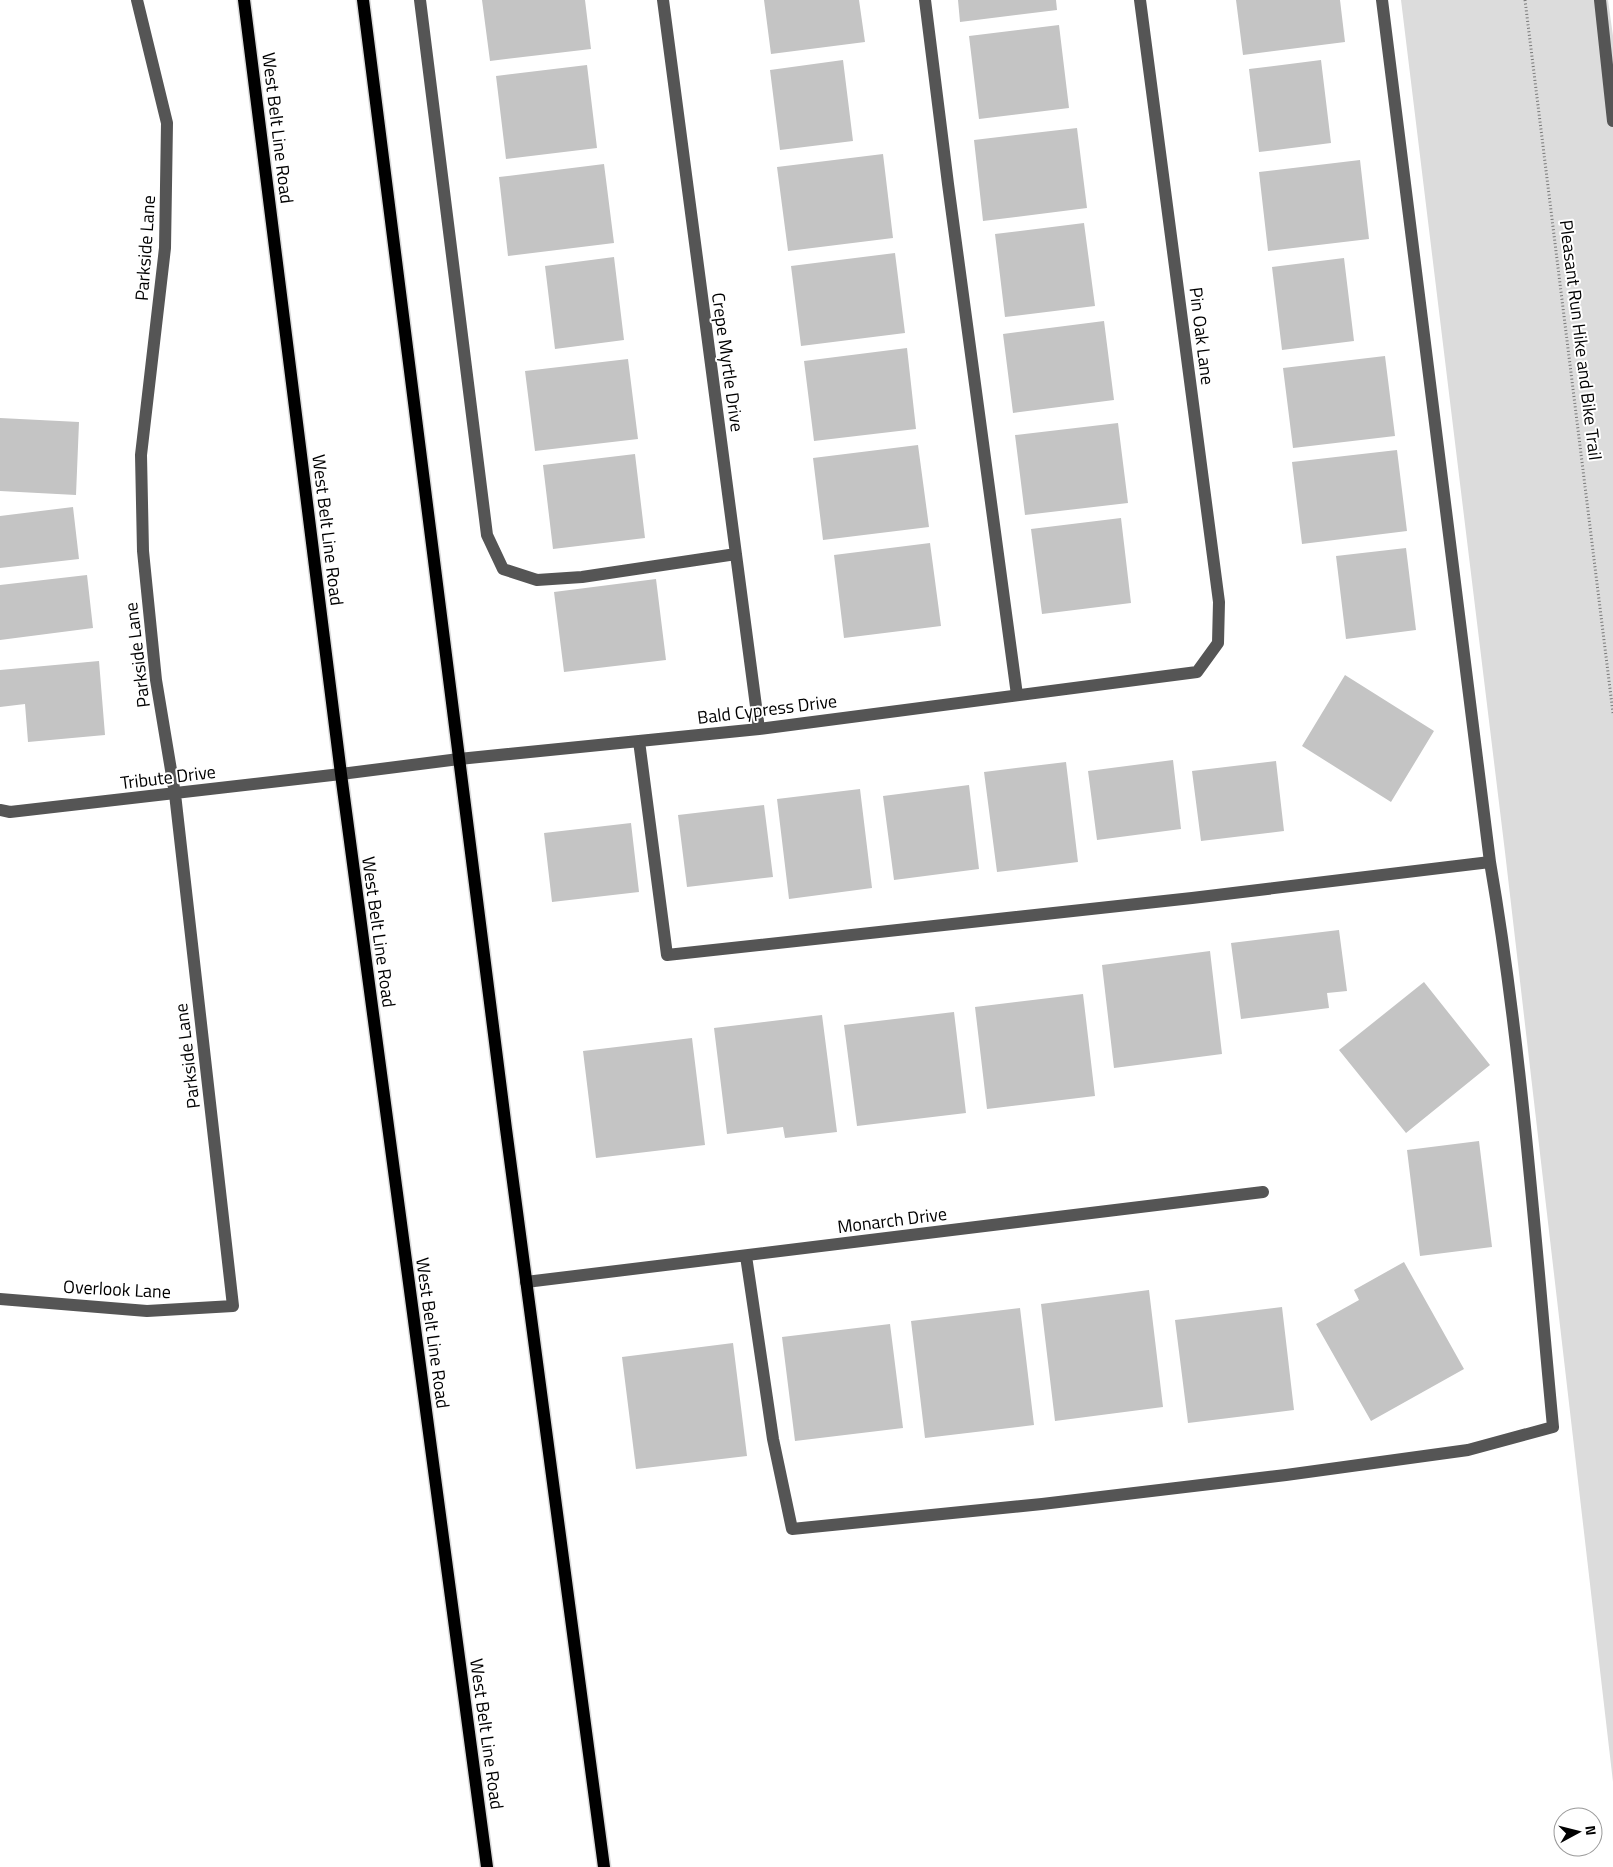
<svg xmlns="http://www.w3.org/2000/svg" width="1613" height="1867" viewBox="0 0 1613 1867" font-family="'Titillium Web',sans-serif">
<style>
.green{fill:#dcdcdc}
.building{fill:#c4c4c4}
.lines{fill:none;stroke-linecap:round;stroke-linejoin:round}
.major-casing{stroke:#dbdbdb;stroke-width:15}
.path{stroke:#777;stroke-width:3;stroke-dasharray:1 2.5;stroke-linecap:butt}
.minor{stroke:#555;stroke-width:12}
.major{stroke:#000;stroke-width:12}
.labels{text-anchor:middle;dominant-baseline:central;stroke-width:4;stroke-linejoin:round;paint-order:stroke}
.street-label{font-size:18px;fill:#000;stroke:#fff}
</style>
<rect width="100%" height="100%" fill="#fff"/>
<path class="green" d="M1401,0h207l5,36v1746l-108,-930z"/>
<path class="building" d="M482,0h103l6,49 -101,12z
M764,0h95l6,42 -94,12z
M958,0h98l1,10 -97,12z
M1236,0h104l5,42 -102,13z
M1059,25l10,83 -90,11 -10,-83z
M843,60l10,81 -73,9 -10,-80z
M1321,60l10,83 -72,9 -10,-83z
M587,65l10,83 -91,11 -10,-83z
M1077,128l10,80 -104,13 -9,-81z
M883,154l10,84 -105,13 -11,-84z
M1360,160l9,79 -101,12 -9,-79z
M604,164l10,79 -106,13 -9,-79z
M1084,223l11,83 -90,11 -10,-83z
M895,253l10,80 -104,13 -10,-80z
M614,257l10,83 -69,9 -10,-83z
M1344,258l10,83 -72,9 -10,-83z
M1104,321l10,79 -101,13 -10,-79z
M907,348l9,81 -102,12 -10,-80z
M1385,356l10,80 -102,12 -10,-80z
M628,359l10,80 -103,12 -10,-80z
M0,418l79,4 -3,73 -76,-4z
M1118,423l10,80 -103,12 -10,-80z
M918,445l11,82 -106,13 -10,-82z
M1397,450l10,81 -105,13 -10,-82z
M635,454l10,84 -92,11 -10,-84z
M73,507l6,52 -79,9v-52z
M1121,518l10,85 -89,11 -11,-85z
M930,543l11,83 -97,12 -10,-83z
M1406,548l10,82 -70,9 -10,-83z
M87,575l6,53 -93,12v-55z
M656,579l10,81 -102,12 -10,-80z
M99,661l6,74 -77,7 -3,-38 -25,3v-37z
M1345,675l89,56 -43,71 -89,-56z
M1173,760l8,69 -84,11 -9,-69z
M1276,761l8,70 -83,10 -9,-70z
M1066,762l12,100 -81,10 -13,-100z
M969,785l10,84 -85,11 -11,-84z
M860,789l12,99 -83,11 -12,-100z
M764,805l9,72 -86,10 -9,-72z
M631,823l8,69 -87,10 -8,-69z
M1339,930l8,61 -20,2 2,15 -88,11 -10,-76z
M1210,951l12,103 -108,14 -12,-103z
M1424,982l66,83 -84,68 -67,-83z
M1083,994l12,102 -108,13 -12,-102z
M954,1012l12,101 -109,13 -13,-101z
M822,1015l15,117 -52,6 -2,-11 -56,7 -13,-106z
M692,1038l13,107 -109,13 -13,-107z
M1479,1141l13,106 -72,9 -13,-106z
M1404,1262l60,107 -93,52 -55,-97 43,-24 -5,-10z
M1149,1290l14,117 -108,14 -14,-117z
M1282,1307l12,103 -106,13 -13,-103z
M1020,1308l14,117 -109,13 -14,-117z
M890,1324l13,104 -108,13 -13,-104z
M733,1343l14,113 -111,13 -14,-112z"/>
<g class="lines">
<defs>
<path id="major" d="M244,0l97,774 146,1093
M363,0l143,1129 98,738"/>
</defs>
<use href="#major" class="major-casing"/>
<path class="path" d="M1525,0l88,713"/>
<path class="minor" d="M420,0l67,535 16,34 34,11 45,-3 154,-23
M663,0l96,729
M925,0l23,184 69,511
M1600,0l13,121
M639,741l28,214 525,-57 298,-36 -108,-862
M0,810l10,2 331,-38 118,-15 300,-30 438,-57 21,-29 1,-41 -79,-602
M746,1256l27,183 19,90 250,-25 244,-29 182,-25 85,-23c-18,-188 -31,-379 -63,-565
M526,1282l737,-90
M0,1299l147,12 86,-5 -58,-512 -19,-114 -13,-129 -2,-96 24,-207 2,-125 -30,-123"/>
<use href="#major" class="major"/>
</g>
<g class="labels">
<g class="street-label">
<text transform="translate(278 128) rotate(83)">West Belt Line Road</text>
<text transform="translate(145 248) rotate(-86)">Parkside Lane</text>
<text transform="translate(1202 336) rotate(83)">Pin Oak Lane</text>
<text transform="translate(1581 340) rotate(83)">Pleasant Run Hike and Bike Trail</text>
<text transform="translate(728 362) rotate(82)">Crepe Myrtle Drive</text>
<text transform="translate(328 530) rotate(83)">West Belt Line Road</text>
<text transform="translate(137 655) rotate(-97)">Parkside Lane</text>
<text transform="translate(767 709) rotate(-7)">Bald Cypress Drive</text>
<text transform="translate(168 777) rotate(-7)">Tribute Drive</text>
<text transform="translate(379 932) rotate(82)">West Belt Line Road</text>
<text transform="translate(187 1056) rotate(-97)">Parkside Lane</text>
<text transform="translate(892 1220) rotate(-7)">Monarch Drive</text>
<text transform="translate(117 1289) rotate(3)">Overlook Lane</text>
<text transform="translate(433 1333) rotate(82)">West Belt Line Road</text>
<text transform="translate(487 1734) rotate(82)">West Belt Line Road</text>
</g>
</g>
<g transform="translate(1578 1832) rotate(83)"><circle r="24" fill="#ffffff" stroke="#999999"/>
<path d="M0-4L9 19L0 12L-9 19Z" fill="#000000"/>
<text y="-8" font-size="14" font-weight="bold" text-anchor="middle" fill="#000000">N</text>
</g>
</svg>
